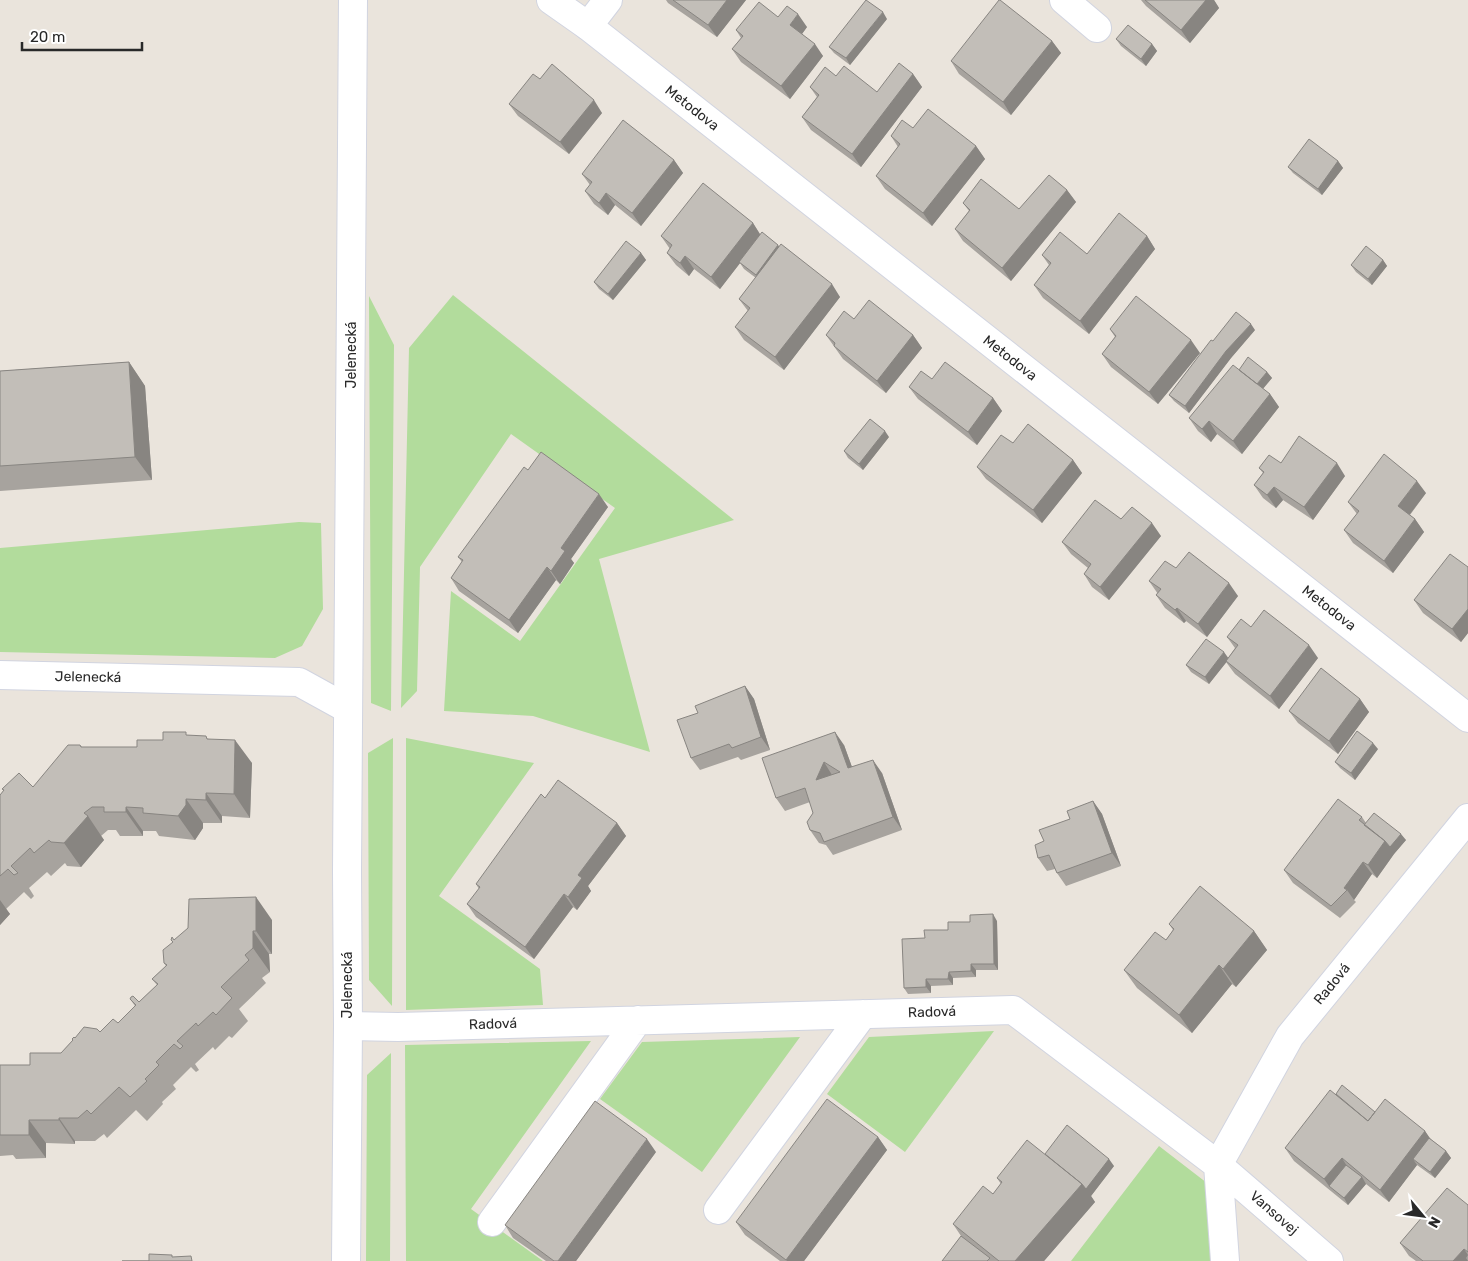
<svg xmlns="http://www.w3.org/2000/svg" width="1468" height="1261" viewBox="0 0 1468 1261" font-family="Rubik,sans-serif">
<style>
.green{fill:#b2dc9c}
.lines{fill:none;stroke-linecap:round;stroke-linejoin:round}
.street-casing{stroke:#d1d4e0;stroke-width:30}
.secondary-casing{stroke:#d1d4e0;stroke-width:30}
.street{stroke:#fff;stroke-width:28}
.secondary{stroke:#fff;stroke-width:28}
.wall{fill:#a7a39e}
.shaded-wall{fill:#888581}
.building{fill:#c2beb8;stroke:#888581;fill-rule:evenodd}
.labels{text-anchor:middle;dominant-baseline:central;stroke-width:4;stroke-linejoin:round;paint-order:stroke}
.street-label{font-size:14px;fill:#292929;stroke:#fff}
</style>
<rect width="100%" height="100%" fill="#eae4dc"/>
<path class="green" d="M453,295l281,225 -135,39 51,193 -117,-36 -89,-5 7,-120 69,50 95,-133 -104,-74 -91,133 -3,124 -16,17 8,-360z
M369,296l25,49 -3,366 -20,-8z
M299,522l22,1 2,86 -21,37 -27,12 -275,-6v-104z
M393,738l-1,268 -23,-26 -1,-227z
M406,738l128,25 -95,133 101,73 3,36 -137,5z
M994,1031l-89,121 -78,-58 42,-57z
M800,1037l-98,135 -102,-73 42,-57z
M591,1041l-120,168 72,52h-137l-1,-216z
M391,1053l-1,208h-24l1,-186z
M1159,1146l48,37 7,78h-143z"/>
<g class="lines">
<defs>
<path id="street" d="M1064,0l33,28
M588,26l20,-26
M0,675l299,7 49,27
M348,1026l50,1 615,-17 205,155 7,96
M718,1210l145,-196
M492,1222l146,-202
M1329,1261l-111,-96 72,-129 178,-218"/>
<path id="secondary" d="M551,0l37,26 880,692
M346,1261l2,-235 -1,-155 6,-871"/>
</defs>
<use href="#street" class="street-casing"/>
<use href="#secondary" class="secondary-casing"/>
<use href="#street" class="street"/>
<use href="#secondary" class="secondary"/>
</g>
<path class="wall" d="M666,0h80l-29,37 -49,-34z
M1141,0h73l5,8 -29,35 -44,-37z
M778,17l29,10 -5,7 21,22 -33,43 -49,-37 -9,-13 9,-11 -5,-8z
M887,19l-37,46 -16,-12 -5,-6z
M1116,39l36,5 5,7 -11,15 -25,-20z
M1052,41l9,12 -50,62 -52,-41 -8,-13z
M913,74l9,13 -61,80 -50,-37 -9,-13 15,-20 -7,-10 26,-11 41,16z
M540,79l62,34 -33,41 -51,-38 -9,-12z
M913,128l63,18 9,13 -53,67 -47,-37 -9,-13 22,-29 -7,-11z
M674,160l9,13 -42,53 -26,-21 -7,10 -14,-11 -9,-13 5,-6 -8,-11z
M1338,161l5,7 -21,27 -29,-22 -5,-6z
M1067,190l9,12 -65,79 -48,-40 -8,-12 14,-18 -6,-8 56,6z
M753,223l7,11 19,13 61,50 -56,73 -40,-30 -9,-13 13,-16 -9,-12 17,-21 -12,-9 -4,-6 -20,26 -26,-20 -5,7 -13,-11 -9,-12 3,-4 -9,-13z
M1147,236l8,13 -66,85 -46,-36 -9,-13 15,-20 -7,-10 45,-1z
M641,253l5,7 -33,40 -14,-11 -5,-7z
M1383,260l4,6 -15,19 -16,-13 -5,-7z
M854,319l59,16 9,13 -36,45 -43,-34 -17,-24z
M1110,329l90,24 -42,51 -47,-37 -9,-13 13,-17z
M1255,330l-24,28 -42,55 -15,-12 -5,-6 44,-54z
M129,362l16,24 7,94 -152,11v-120z
M1239,370l28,2 5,6 -9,11 7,5 9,13 -37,47 -25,-20 -6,8 -13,-11 -9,-13z
M932,379l61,19 9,13 -25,34 -59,-46 -9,-12z
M889,437l-26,33 -15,-12 -4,-7z
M1073,460l9,13 -40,50 -56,-44 -9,-12z
M1281,463l64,13 -32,44 -30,-20 -7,8 -13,-10 -9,-13 9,-12 -4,-5z
M528,470l80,37 -37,52 3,4 -14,21 -4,-4 -38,53 -59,-42 -8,-13 11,-16 -4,-5z
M1426,493l-16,22 5,4 9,13 -31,41 -40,-30 -9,-13 13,-16 -9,-12z
M1121,519l40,17 -52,64 -17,-13 -8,-13 4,-6 -17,-14 -9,-12z
M1468,567v66l-7,9 -38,-29 -9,-13z
M1176,568l62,28 -31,41 -21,-16 -2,2 -19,-15 -9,-13 2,-1 -9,-13z
M1251,627l67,31 -39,51 -44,-35 -9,-12 -17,22 -18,-12 -5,-7 42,-7 7,-10 -8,-11z
M745,686l9,13 16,51 -29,10 -3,-3 -38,13 -9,-12 7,-45z
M1360,699l9,13 -31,42 -40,-31 -9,-12z
M188,735l21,4 43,24 -2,55 -28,-2v7h-19v5l-8,12 -36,-4 -3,-5h-13v5h-23l-4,-6h-8l-7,6 3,4 -23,27 -14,-1 -2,-3 -14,13 -4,-4 -18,16 5,8 -3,3 -7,-7 -18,17 4,5 -10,11v-130l4,-4 -2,-2 31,-2 47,-42 2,2h55l26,-7z
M844,745l8,22 30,6 20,57 -69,25 -7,-10 -7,-2 -9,-13 3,-17 -3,-11 -25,9 -9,-13z
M1378,749l-23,31 -15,-12 -5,-6z
M545,798l72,25 9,13 -38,50 3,5 -14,19 -4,-3 -39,52 -58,-42 -9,-13 12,-15 -3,-5z
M1093,801l9,13 19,52 -55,20 -9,-13 -2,-4 -8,2 -9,-13 6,-17 26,-22z
M1362,817l4,6 40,17 -12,14 -17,24 -5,-4 -18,26 2,2 -16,16 -47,-35 -9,-13z
M272,920v34h-3l1,18 -8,6 4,5 -27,26 9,12 -16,17 -3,-2 -14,14 -2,-3 -18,17 4,6 -3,2 -5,-5 -18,18 3,4 -14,13 1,2 -16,17 -11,-11 -29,28 -3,-4 -9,7h-20v3l-29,-1v15l-30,1 -3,-4 -13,1v-91h30l31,-12 14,-15 25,-6 18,-9 17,-17 -5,-7 9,3 18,-17 -5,-6 14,-13 -2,-3 10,-23z
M997,921l1,49h-22v7l-23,1v7l-22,1v7l-23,1 -4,-6 21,-50 23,-8z
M1169,924l85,7 13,19 -31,37 -4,-3 -40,49 -55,-45 -13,-18 42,-30 7,-10z
M1336,1094l39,18 50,19 4,7 17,13 5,7 -16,20 -18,-13 -28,37 -23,-18 -18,21 -54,-44 -9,-13z
M878,1137l9,13 -83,111h-24l-35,-26 -9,-13z
M656,1152l-80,109h-30l-33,-23 -8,-13z
M1045,1154l69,12 -23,30 4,6 -51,59h-102l19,-25 -8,-12 40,-30 8,-10 -4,-6z
M1468,1205v56h-52l-7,-5 -9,-13z"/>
<path class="shaded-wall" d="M727,0h19l-29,37 -9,-12z
M1206,0h8l5,8 -29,35 -9,-13z
M883,12l4,7 -37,46 -4,-7z
M798,14l9,13 -8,11 -9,-13z
M1052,41l9,12 -50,62 -8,-13z
M815,44l8,12 -33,43 -9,-13z
M1152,44l5,7 -11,15 -5,-7z
M913,74l9,13 -61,80 -9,-13z
M594,100l8,13 -33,41 -9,-12z
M976,146l9,13 -53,67 -9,-13z
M674,160l9,13 -42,53 -9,-13z
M1338,161l5,7 -21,27 -4,-6z
M1067,190l9,12 -65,79 -9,-13z
M606,193l9,12 -7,10 -9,-12z
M753,223l8,13 -41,53 -9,-12z
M1147,236l8,13 -66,85 -9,-13z
M778,245l5,7 -23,29 -4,-6z
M641,253l5,7 -33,40 -5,-6z
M685,256l9,13 -5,7 -9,-13z
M1383,260l4,6 -15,19 -4,-6z
M832,284l8,13 -56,73 -9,-13z
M1251,324l4,6 -24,28 -42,55 -4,-7 41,-55z
M913,335l9,13 -36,45 -9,-12z
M1191,340l9,13 -42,51 -9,-12z
M129,362l16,24 7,94 -17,-23z
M1267,372l5,6 -12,14 -4,-6z
M1270,394l9,13 -37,47 -9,-13z
M993,398l9,13 -25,34 -9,-13z
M1209,421l8,13 -6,8 -9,-13z
M885,431l4,6 -26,33 -4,-6z
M1073,460l9,13 -40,50 -9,-13z
M1337,463l8,13 -32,44 -9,-13z
M1417,481l9,12 -19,25 -9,-12z
M1274,487l9,13 -7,8 -9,-13z
M599,494l9,13 -37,52 3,4 -14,21 -9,-13 10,-23z
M1415,519l9,13 -31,41 -9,-12z
M1152,523l9,13 -52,64 -9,-13z
M547,567l9,13 -38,53 -9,-13z
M1229,583l9,13 -31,41 -9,-13z
M1177,608l9,13 -2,2 -9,-13z
M1468,609v24l-7,9 -9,-13z
M1309,645l9,13 -39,51 -9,-13z
M1224,652l5,7 -20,25 -4,-7z
M745,686l9,13 16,51 -9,-13z
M1360,699l9,13 -31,42 -9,-13z
M835,732l9,13 13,36 -9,-13z
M235,740l17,23 -2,55 -16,-24z
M1373,743l5,6 -23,31 -4,-7z
M873,760l9,13 20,57 -9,-13z
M824,762l8,13 -16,5z
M206,793l16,23v7l-16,-23z
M186,799l17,24v5l-8,12 -17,-24z
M1093,801l9,13 19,52 -9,-13z
M126,807l17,24v5l-17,-24z
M88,816l16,24 -23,27 -17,-24z
M617,823l9,13 -38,50 3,5 -14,19 -9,-13 10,-22z
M1401,834l5,6 -12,14 -17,24 -9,-13 17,-24z
M1363,862l9,12 -18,26 -7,-10 -3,-2z
M564,894l9,13 -39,52 -9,-12z
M256,897l16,23v34l-16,-23z
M0,900l10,14 -10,11z
M993,914l4,7 1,49 -4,-6z
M253,931l16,23 1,18 -17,-24z
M1254,931l13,19 -31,37 -13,-18z
M971,964l5,6v7l-5,-6z
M1219,965l13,19 -40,49 -13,-18z
M949,972l4,6v7l-5,-6z
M926,979l5,7v7l-5,-6z
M59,1118l16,23v3l-16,-24z
M29,1120l17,23v15l-17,-23z
M1425,1131l9,13 -21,15 4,6 -28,37 -9,-12z
M878,1137l9,13 -83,111h-17l-1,-1z
M647,1139l9,13 -80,109h-18z
M1446,1151l5,7 -16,20 -5,-6z
M1342,1158l8,13 -21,15 -5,-7z
M1109,1159l5,7 -23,30 4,6 -51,59h-29l67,-77z
M1362,1177l4,7 -18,21 -4,-7z
M1464,1249l4,6 -2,3 2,3h-15z"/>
<path class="building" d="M673,0h54l-19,25z
M866,0l17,12 -37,46 -17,-11z
M999,0h1l52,41 -49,61 -52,-41z
M1145,0h61l-25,30z
M759,2l19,15 9,-11 11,8 -8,11 25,19 -34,42 -49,-37 11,-13 -7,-6z
M1128,25l24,19 -11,15 -25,-20z
M899,63l14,11 -61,80 -50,-37 17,-22 -9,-8 15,-20 11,9 8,-10 33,26z
M552,64l42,36 -34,42 -51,-38 24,-30 7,5z
M928,109l48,37 -53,67 -47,-37 24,-32 -9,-8 11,-16 11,8z
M623,120l51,40 -42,53 -26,-20 -7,10 -14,-12 7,-9 -10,-8z
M1309,139l29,22 -20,28 -30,-22z
M1049,175l18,15 -65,78 -47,-39 15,-19 -7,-7 18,-24 38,30z
M703,183l50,40 -42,54 -26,-21 -5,7 -13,-10 5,-8 -11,-9z
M1119,213l28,23 -67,85 -46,-36 17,-22 -9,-8 18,-23 27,22z
M762,232l16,13 -22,30 -17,-13z
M626,241l15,12 -33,41 -14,-12z
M781,244l51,40 -57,73 -40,-30 15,-19 -11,-9z
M1366,246l17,14 -15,19 -17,-14z
M1136,296l55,44 -42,52 -47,-38 14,-18 -6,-7z
M869,300l44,35 -36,46 -43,-35 1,-3 -9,-8 18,-24 10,8z
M1236,312l15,12 -25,27 -41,55 -16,-11 42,-55 2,1z
M1248,357l19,15 -10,12 -18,-14z
M129,362l6,95 -135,9v-95z
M945,362l48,36 -25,34 -59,-45 12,-16 11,8z
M1233,365l37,29 -37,47 -24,-20 -7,8 -13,-11z
M870,419l15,12 -26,33 -15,-13z
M1028,424l45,36 -40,50 -56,-43 24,-32 12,8z
M1299,436l38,27 -33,44 -30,-20 -7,8 -13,-10 10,-13 -5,-4 10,-13 12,8z
M541,452l58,42 -38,54 4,3 -14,20 -4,-4 -38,53 -58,-42 12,-18 -5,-3 66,-90 4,3z
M1384,454l33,27 -19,25 17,13 -31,42 -40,-31 15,-19 -11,-9z
M1095,500l26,19 11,-12 20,16 -52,64 -16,-13 7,-10 -29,-22z
M1189,552l40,31 -31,41 -21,-16 -2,2 -19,-15 5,-6 -12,-8 16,-20 11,7z
M1450,554l18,13v42l-16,20 -38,-29z
M1264,610l45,35 -39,51 -44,-35 12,-16 -11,-8 14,-18 10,8z
M1206,639l18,13 -19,25 -19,-12z
M1321,668l39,31 -31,42 -40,-30z
M745,686l16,51 -29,11 -3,-4 -38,14 -14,-38 21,-7 -3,-7z
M1357,731l16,12 -22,30 -16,-11z
M163,732h23v3l20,1 1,3 28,1 -1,54 -28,-1v7l-20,-1v6l-8,11 -35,-3v-5l-17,-1v5h-22v-5h-12l-8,6 4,3 -24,27 -13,-1 -2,-2 -15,13 -4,-5 -19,18 7,7 -4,2 -6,-6 -8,7v-81l4,-5 -2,-1 17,-16 14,14 35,-42h12l1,2h56v-7h26z
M835,732l13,36 25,-8 20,57 -69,25 -4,-9 -10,-3 -3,-8 6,-9 -8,-25 -29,10 -14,-40zM824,762l16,10 -24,8z
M558,780l59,43 -39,52 4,3 -14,19 -4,-3 -39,53 -58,-43 13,-17 -4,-3 65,-90 4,4z
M1338,799l24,18 -3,3 26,21 -17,24 -5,-3 -19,26 3,2 -16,16 -47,-36z
M1093,801l19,52 -55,20 -8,-18 -11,3 -3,-13 9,-4 -5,-11 31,-11 -3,-8z
M1374,813l27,21 -11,13 -5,-6 -21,-16z
M1200,886l54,45 -31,38 -4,-4 -40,50 -55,-45 31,-38 11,8 8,-11 -5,-5z
M256,897v34h-3v17l-8,7 4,5 -28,27 11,11 -16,17 -3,-3 -15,14 -2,-3 -19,18 6,5 -3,3 -6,-5 -18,18 3,3 -14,14 2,2 -17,16 -11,-10 -28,27 -4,-4 -9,8h-19v2h-30v15h-29v-70h30v-12h31l12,-13 -1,-1 2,-2 1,1 9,-11 13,2 3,3 13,-13 5,4 18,-18 -6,-6 1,-2 2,-1 6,6 19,-18 -6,-5 15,-14 -3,-2 -1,-13 10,-8 -2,-2 1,-3 2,3 14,-12 1,-29z
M993,914l1,50h-23v7l-22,1 -1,7h-22v8l-22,1 -2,-49 23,-1 -1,-8h24v-8h22v-7z
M1342,1085l33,27 -7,9 -32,-27z
M1330,1090l38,31 17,-22 40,32 -45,59 -38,-32 -18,21 -39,-31z
M827,1099l51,38 -92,123 -50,-38z
M595,1101l52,38 -89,122h-4l-49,-36z
M1067,1125l42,34 -23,30 -4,-5 -37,-30z
M1429,1138l17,13 -16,21 -17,-13z
M1027,1140l55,44 -67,77h-16l-46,-37 30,-38 10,8 9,-12 -5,-4z
M1346,1165l16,12 -18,21 -15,-12z
M1447,1188l21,17v47l-4,-3 -11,12h-30l-23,-18z
M961,1236l29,22 -3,3h-45z
M149,1254l23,1v2l19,-1 1,5h-70h27z"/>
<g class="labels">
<g class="street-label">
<text transform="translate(692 108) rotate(38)">Metodova</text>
<text transform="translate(351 355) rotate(-90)">Jelenecká</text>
<text transform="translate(1010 358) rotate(38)">Metodova</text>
<text transform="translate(1329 608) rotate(38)">Metodova</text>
<text transform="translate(88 677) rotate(1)">Jelenecká</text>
<text transform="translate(1332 984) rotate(-51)">Radová</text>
<text transform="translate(347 985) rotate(-90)">Jelenecká</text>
<text transform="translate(932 1012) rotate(-2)">Radová</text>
<text transform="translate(493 1024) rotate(-2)">Radová</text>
<text transform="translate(1274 1213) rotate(41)">Vansovej</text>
</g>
</g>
<g transform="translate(1423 1216) rotate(119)" stroke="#ffffff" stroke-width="4" paint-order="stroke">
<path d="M0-4L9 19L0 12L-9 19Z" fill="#292929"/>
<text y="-8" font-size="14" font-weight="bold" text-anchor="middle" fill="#292929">N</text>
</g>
<path d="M22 42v8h120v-8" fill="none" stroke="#292929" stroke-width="2.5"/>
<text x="30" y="42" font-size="15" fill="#292929" stroke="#ffffff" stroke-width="4" paint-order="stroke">20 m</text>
</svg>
